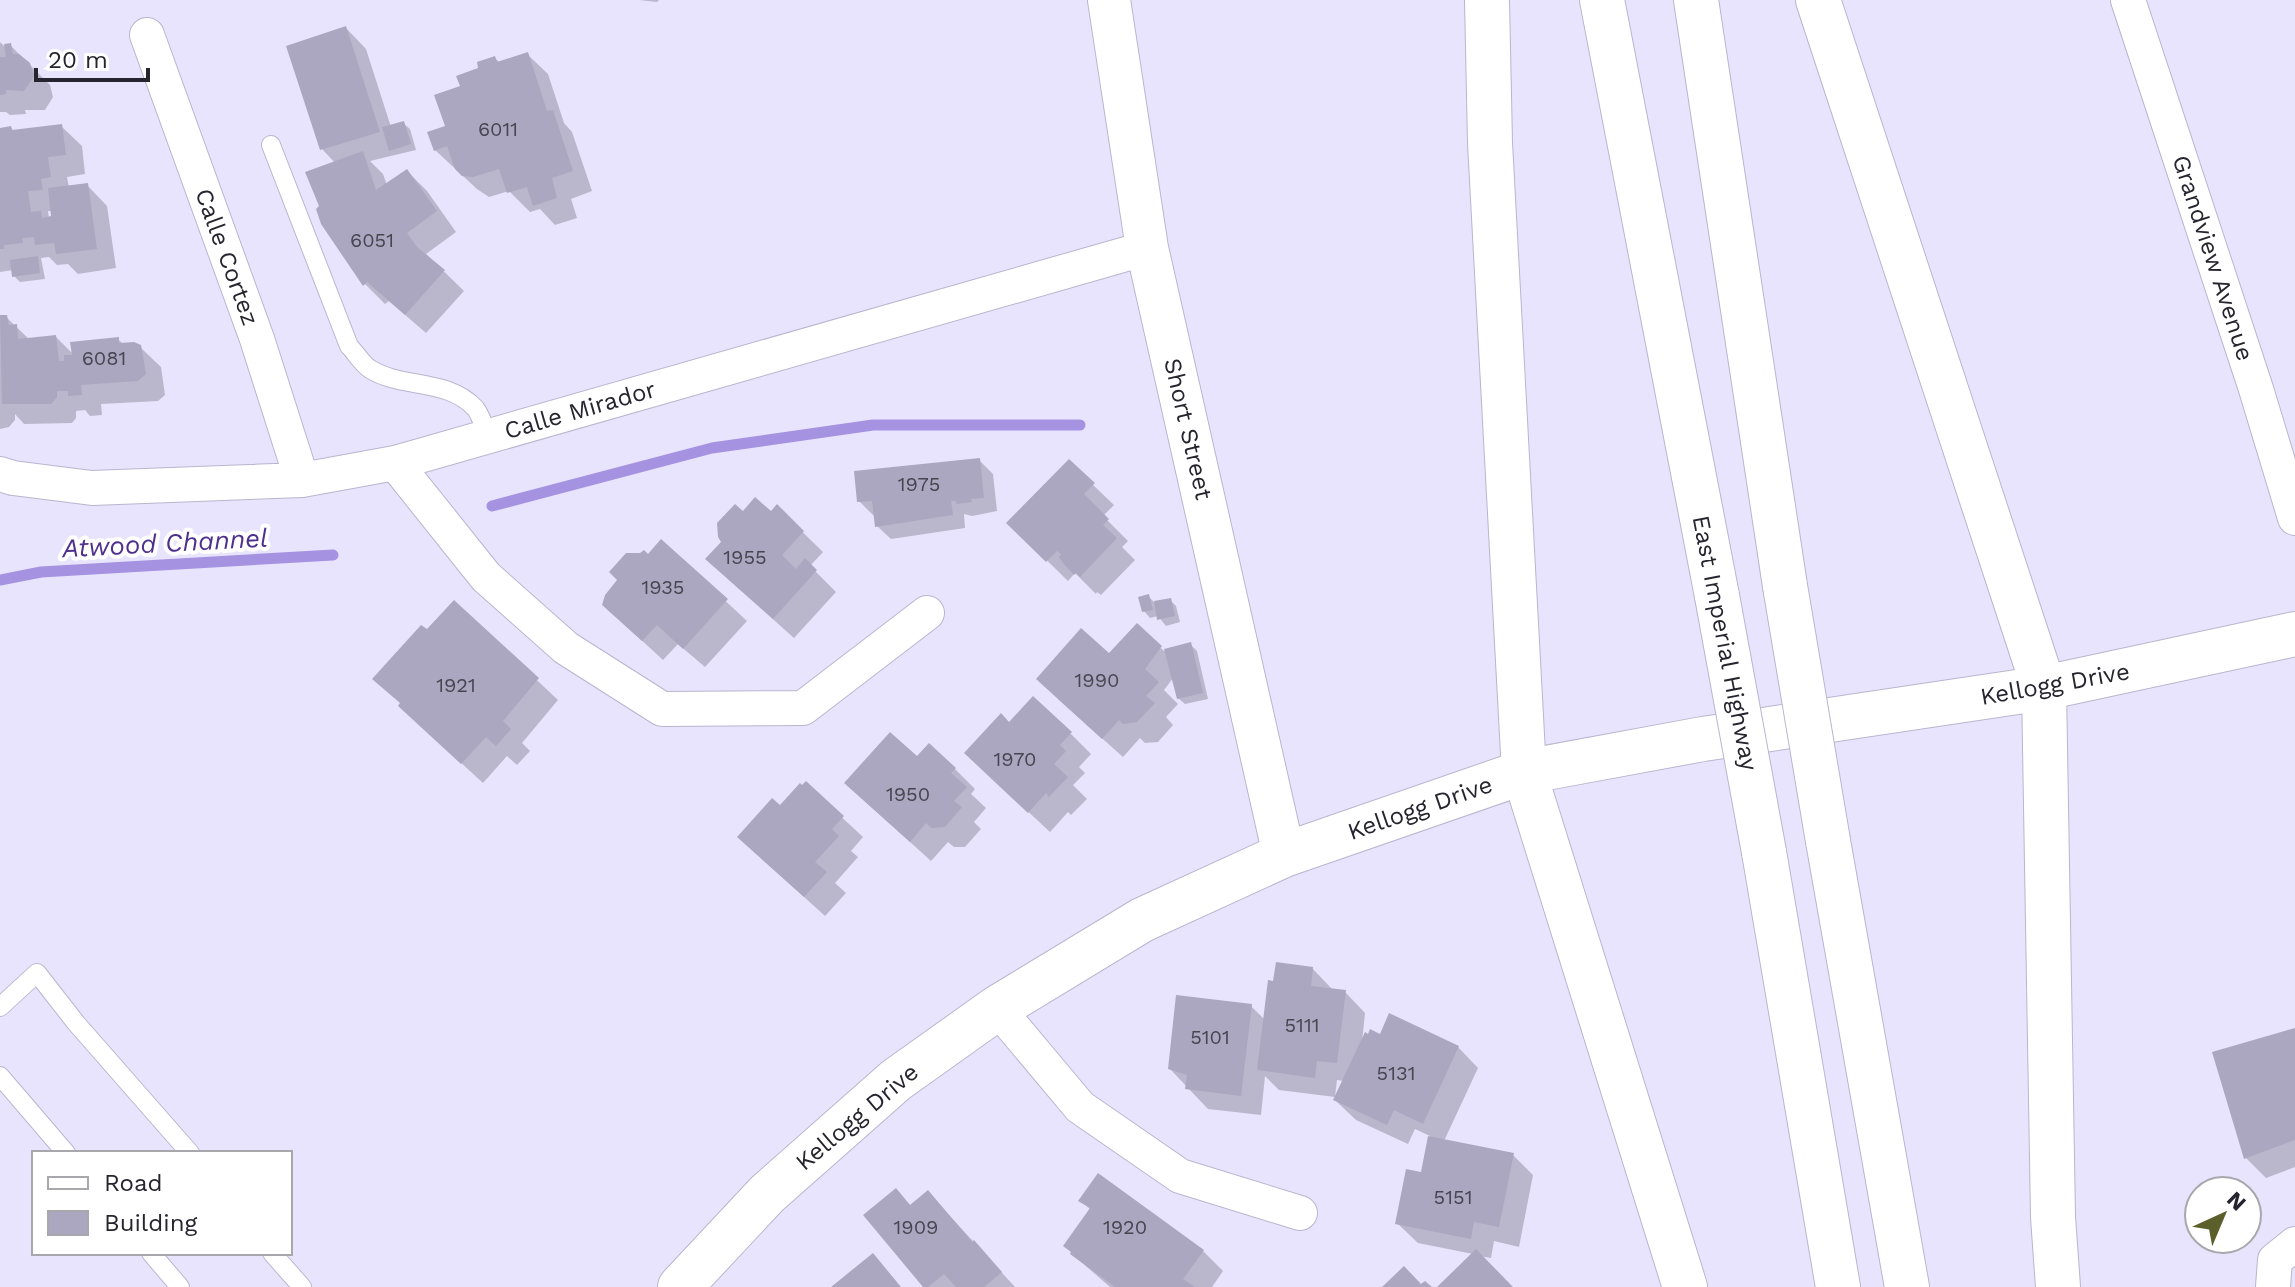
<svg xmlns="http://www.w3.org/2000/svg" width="2295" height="1287" viewBox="0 0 2295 1287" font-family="'Work Sans',sans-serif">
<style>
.shadow{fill:#0003;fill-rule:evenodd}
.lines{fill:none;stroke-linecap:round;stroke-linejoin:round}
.stream{stroke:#a592e1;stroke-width:11}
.building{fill:#aca7c0}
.service-casing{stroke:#bab5ce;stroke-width:20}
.minor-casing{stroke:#bab5ce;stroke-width:36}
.tertiary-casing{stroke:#bab5ce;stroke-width:44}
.secondary-casing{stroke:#bab5ce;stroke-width:46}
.motorway-casing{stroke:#bab5ce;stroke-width:46}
.service{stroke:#fff;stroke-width:18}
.minor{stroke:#fff;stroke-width:34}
.tertiary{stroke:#fff;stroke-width:42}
.secondary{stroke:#fff;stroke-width:44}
.motorway{stroke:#fff;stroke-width:44}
.motorway-bridge-casing{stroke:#bab5ce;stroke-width:46;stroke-linecap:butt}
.motorway-bridge{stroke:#fff;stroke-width:44}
.labels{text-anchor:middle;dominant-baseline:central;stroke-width:8;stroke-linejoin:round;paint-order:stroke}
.number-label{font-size:20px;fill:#484552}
.street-label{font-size:24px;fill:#26242e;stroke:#fff}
.water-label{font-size:26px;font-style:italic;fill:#4e308c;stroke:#fff}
</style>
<rect width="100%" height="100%" fill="#e9e4fe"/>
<path class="shadow" d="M639,0h20l-2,2z
M346,28l20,21 25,78 12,-4 7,6 6,21 -46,11 13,13 4,11 20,-14 20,20 29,41 -30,22 38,37 -38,42 -37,-32 -4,3 -20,-20 -29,-120 -14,-15z
M0,42l4,4 6,-1 40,40 3,12 -8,13h-20l1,4 -16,1 -4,-3h-6z
M527,54l21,20 16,49 8,9 20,59 -21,8 6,19 -22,7 -15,-16 -10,3 -21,-21 -20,6 -12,-8 -42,-39 27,-63 33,-29 5,5z
M61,126l21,20 3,28 -18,3 2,11 18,-3 20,21 9,62 -38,6 -10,-10 -11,1 -8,-8 -8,1 4,21 -25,3 -6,-6 -1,-6 -13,2v-142l11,-2 4,4zM48,211h5l1,7 -5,1z
M0,317h6l24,23 26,-3 18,18 44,-16 6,6 16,2 21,20 4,28 -7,6 -57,3 1,11 -12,1 -5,-6 -9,1v7l-4,5 -48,1 -9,-10v6l-6,7 -9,2z
M979,460l14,14 4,37 -25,5 -8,-2 1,14 -74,11 -14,-13 -1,-11h-3l-14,-14z
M1069,462l45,43 -11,11 25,25 -6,6 13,13 -34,35 -4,-3 -1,2 -21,-21 -7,8 -59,-58z
M777,507l46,45 -13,14 26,26 -42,46 -66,-59 -4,-37 19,-28 28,-1z
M662,542l85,79 -42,46 -27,-23 -15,16 -38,-35 23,-68z
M1148,596l7,7 15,-3 6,6 4,16 -14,4 -8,-10 -8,2 -6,-7z
M454,602l104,98 -36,43 8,8 -13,14 -10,-9 -24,27 -62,-57z
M1137,626l27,25 26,-7 7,7 11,48 -23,5 -7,-6 -5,-20 -9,12 14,14 -12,13 7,8 -15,17 -13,1 -5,-5 -17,19 -65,-58 51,-44z
M1010,724l61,10 20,20 -12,13 6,6 -12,12 14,14 -16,16 -3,-3 -18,20 -63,-59z
M917,759l38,10 20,20 -4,5 15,14 -12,14 7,7 -16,18h-11l-6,-5 -17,19 -64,-58z
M806,784l57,53 -12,14 7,6 -23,26 11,10 -21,23 -65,-59 20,-49z
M1312,968l20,21 13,3 20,21 -3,29 19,-6 77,11 20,21 -34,73 69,14 20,20 -14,72 -25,-6 -3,17 -12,-2 31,31h-70l33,-33 -55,-11 -21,-20 25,-49 8,-38 -15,-7 -7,15 -52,-24 -21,-20 9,-19 -7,-1 -2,17 -56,-7 -14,-14 -4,39 -53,-6 -38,-40 81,-63 14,14z
M2295,1030v137l-29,11 -20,-20z
M896,1190l15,16 17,-14 87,95h-90z
M1081,1201l122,50 20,20 -11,16h-102l-38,-33 19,-44z"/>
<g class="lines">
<path class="stream" d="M492,506l220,-58 161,-23h207
M0,580l41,-8 292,-17"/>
</g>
<path class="building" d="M346,26l34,106 -60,18 -34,-104z
M11,43l2,11h6l11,9 4,13 -10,15 -18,-1v4l-6,1v-38h6l-2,-13z
M528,52l19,59 6,-1 20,61 -21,7 5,20 -24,8 -6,-19 -20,6 -8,-24 -26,8 -11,-1 -7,-7 -8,-23 -13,5 -7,-19 18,-6 -11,-31 26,-9 -4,-10 22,-8 -1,-6 18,-6 2,6z
M404,121l7,23 -22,7 -7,-24z
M62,124l4,31 -18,2 3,20 -10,2 2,11 -15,1 3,21 10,-1 1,7 9,-2 -3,-28 40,-5 9,66 -41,5 -2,-11 -19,2 -1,-8 -12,1 1,5 -19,2v4h-4v-121l11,-2 1,4z
M363,151l13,39 31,-21 30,42 -30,22 10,14 28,23 -40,45 -38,-33 -4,4 -42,-62 -5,-15 3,-3 -14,-34z
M38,256l2,17 -28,4 -2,-17z
M0,315h7l2,10 8,-1 1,15 38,-4 3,26h5v-6h8l-2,-13 49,-5v6l15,-1 7,3 5,29 -8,7 -57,4 1,10 -14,1v-5h-11v6l-6,7h-49z
M980,458l4,40 -13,1 1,3 -16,2v-3h-5l2,14 -78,12 -3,-26 -15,1 -3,-31z
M1069,459l26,24 -11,11 25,25 -6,6 14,13 -37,39 -4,-4 -2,2 -11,-12 -4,-6 2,-3 -4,-3 -11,11 -40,-39z
M755,497l16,14 6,-7 27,27 -22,24 14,14 9,-11 12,12 -44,49 -68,-60 16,-17 -3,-5 -1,-14 18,-19 8,7z
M661,539l67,60 -45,50 -26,-24 -15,16 -40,-36 3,-10 12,-15 -8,-8 17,-19h14l4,-3 4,4z
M1149,594l4,16 -11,2 -4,-15z
M1171,598l4,18 -18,4 -3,-19z
M454,600l85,78 -36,43 8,8 -15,17 -10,-9 -25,27 -63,-58 2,-3 -28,-24 49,-54 6,4z
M1137,623l25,23 -17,23 14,13 -13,14 9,7 -18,19 -14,2 -4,-4 -17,19 -66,-60 45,-51 28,25z
M1191,642l12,51 -26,6 -13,-50z
M1033,696l39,36 -12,13 6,6 -12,13 14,13 -19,20 -3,-4 -18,20 -64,-60 37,-40 8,9z
M890,732l27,24 12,-13 27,25 -5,5 16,14 -13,14 8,6 -17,20 -13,1 -6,-5 -16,19 -66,-59z
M806,781l38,35 -12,13 7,7 -24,26 12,10 -23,25 -67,-60 35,-39 8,7 20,-22 2,2z
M1276,962l37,5 -2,19 35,4 -9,73 -20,-2 -2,17 -58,-8 11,-90 5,1z
M1176,995l76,9 -11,92 -56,-7 2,-14 -19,-6z
M1389,1013l70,33 -36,78 -29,-14 -7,15 -54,-25 32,-68 3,2 2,-5 10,5z
M2295,1028v112l-51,19 -32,-107z
M1428,1136l86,17 -15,74 -25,-5 -3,17 -76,-15 11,-55 15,3z
M1098,1173l106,77 -21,29 12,8h-80l-45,-33 1,-2 -8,-6 27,-38 -12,-7z
M896,1188l14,17 18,-15 44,52 2,-2 28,32 -18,15h-28l-12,-13 -16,13h-5l-60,-72z
M1476,1249l37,38h-76z
M873,1253l28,34h-70z
M1404,1266l17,18 4,-3 7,6h-50z"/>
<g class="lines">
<defs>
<path id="service" d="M271,145l78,201c7,7 13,18 21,23 32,20 77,9 105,39 6,7 9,20 14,28
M0,1007l37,-34 39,50 114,130
M0,1076l66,77
M151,1253l29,34
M272,1253l30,34"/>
<path id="minor" d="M2128,0l128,389 39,129
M147,35l110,304 45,141
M395,463l91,114 80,71 96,61 141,-1 124,-95
M0,474l13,4 79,10 210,-8 93,-17 752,-215
M997,1008l83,99 100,69 120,37
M2273,1287l2,-27 20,-16"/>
<path id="tertiary" d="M1109,0l38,248 137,607"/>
<path id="secondary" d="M680,1287l87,-93 129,-114 101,-72 145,-88 142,-65 240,-83 179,-33 341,-51 251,-54"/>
<path id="motorway" d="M1487,0l3,143 34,629 161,515
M1602,0l115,596
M1696,0l89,586
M1818,0l226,688 9,529 5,70
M1828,841l79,446
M1764,852l74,435"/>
</defs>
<use href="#service" class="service-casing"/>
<use href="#minor" class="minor-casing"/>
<use href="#tertiary" class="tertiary-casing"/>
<use href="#secondary" class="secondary-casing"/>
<use href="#motorway" class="motorway-casing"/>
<use href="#service" class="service"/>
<use href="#minor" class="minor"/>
<use href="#tertiary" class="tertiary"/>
<use href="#secondary" class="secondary"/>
<use href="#motorway" class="motorway"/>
<defs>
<path id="motorway-bridge" d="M1785,586l43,255
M1717,596l47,256"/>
</defs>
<use href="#motorway-bridge" class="motorway-bridge-casing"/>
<use href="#motorway-bridge" class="motorway-bridge"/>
</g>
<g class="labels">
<g class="number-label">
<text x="498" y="129">6011</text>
<text x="372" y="240">6051</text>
<text x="104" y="358">6081</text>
<text x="919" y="484">1975</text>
<text x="745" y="557">1955</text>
<text x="663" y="587">1935</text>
<text x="1097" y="680">1990</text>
<text x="456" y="685">1921</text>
<text x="1015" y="759">1970</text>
<text x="908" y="794">1950</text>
<text x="1302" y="1025">5111</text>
<text x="1210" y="1037">5101</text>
<text x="1396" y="1073">5131</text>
<text x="1453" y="1197">5151</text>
<text x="916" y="1227">1909</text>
<text x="1125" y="1227">1920</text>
</g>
<g class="street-label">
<text transform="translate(227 257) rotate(70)">Calle Cortez</text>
<text transform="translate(2213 258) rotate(72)">Grandview Avenue</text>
<text transform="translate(580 410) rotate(-16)">Calle Mirador</text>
<text transform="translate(1188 429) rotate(77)">Short Street</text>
<text transform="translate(1725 643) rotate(79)">East Imperial Highway</text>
<text transform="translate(2055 684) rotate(-10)">Kellogg Drive</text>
<text transform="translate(1420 808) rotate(-19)">Kellogg Drive</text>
<text transform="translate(857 1117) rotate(-40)">Kellogg Drive</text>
</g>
<g class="water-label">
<text transform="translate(165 543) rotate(-3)">Atwood Channel</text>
</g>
</g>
<rect x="32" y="1151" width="260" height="104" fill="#ffffff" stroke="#a8a7ab" stroke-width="2"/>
<rect x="48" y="1177" width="40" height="12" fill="#ffffff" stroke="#a8a7ab" stroke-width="2"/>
<text x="104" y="1191" font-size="24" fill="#26242e">Road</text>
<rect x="48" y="1211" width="40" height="24" fill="#aca7c0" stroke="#a8a7ab" stroke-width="2"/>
<text x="104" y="1231" font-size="24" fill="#26242e">Building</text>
<g transform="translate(2223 1215) rotate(44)"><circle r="38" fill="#ffffff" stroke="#a8a7ab" stroke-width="2"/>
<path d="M0-6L14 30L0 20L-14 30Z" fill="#5c5f2c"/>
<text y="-12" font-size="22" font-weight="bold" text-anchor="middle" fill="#26242e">N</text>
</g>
<path d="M36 68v12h112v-12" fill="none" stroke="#26242e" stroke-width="4"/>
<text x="48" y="68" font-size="24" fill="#26242e" stroke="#ffffff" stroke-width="6" paint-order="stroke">20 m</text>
</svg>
